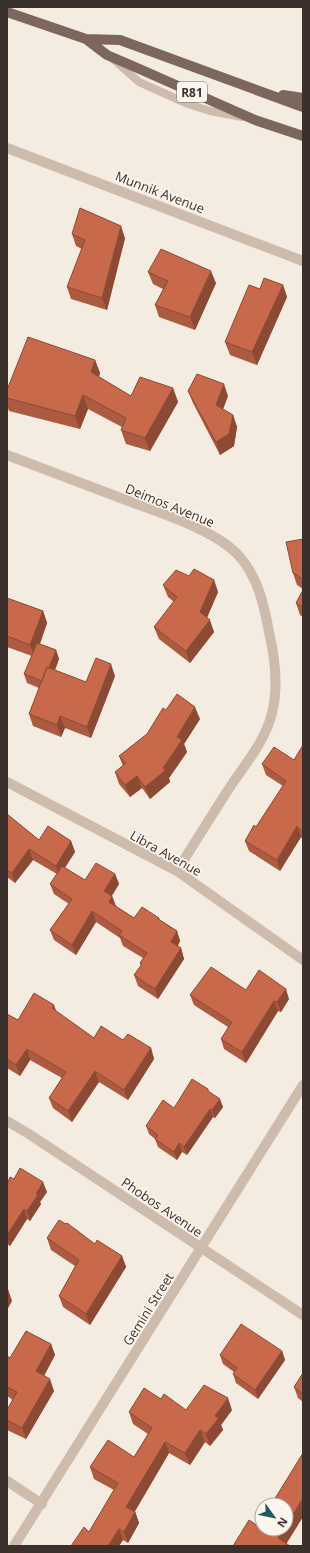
<svg xmlns="http://www.w3.org/2000/svg" width="310" height="1553" viewBox="0 0 310 1553" font-family="'Open Sans',sans-serif">
<style>
.lines{fill:none;stroke-linecap:round;stroke-linejoin:round}
.service{stroke:#cdbbac;stroke-width:8}
.minor{stroke:#cdbbac;stroke-width:10}
.primary{stroke:#7d675c;stroke-width:10}
.wall{fill:#ac5a40}
.shaded-wall{fill:#8c4a34}
.building{fill:#c8694b;stroke:#8c4a34}
.labels{text-anchor:middle;dominant-baseline:central;stroke-width:3.5;stroke-linejoin:round;paint-order:stroke}
.shield{fill:#fbf5ee;stroke:#756b66;stroke-width:1}
.shield-label{font-size:12px;font-weight:bold;fill:#3b302b}
.street-label{font-size:13px;fill:#3b302b;stroke:#fbf5ee}
</style>
<rect width="100%" height="100%" fill="#f4ebe1"/>
<g class="lines">
<path class="service" d="M113,59l26,23 49,22 22,7 32,6"/>
<path class="minor" d="M7,148l296,113
M7,455c40,15 79,30 119,45 34,13 90,30 113,56 19,21 25,49 30,76 6,26 10,54 3,81 -6,26 -25,49 -40,71 -19,29 -37,58 -55,87
M7,782l170,89 126,89
M7,1121l22,13 274,181
M7,1481l35,23
M14,1546l289,-461"/>
<path class="primary" d="M7,12l79,27 34,1 183,67
M86,39l21,16 28,12 120,53 48,16
M283,95l20,3"/>
</g>
<path class="wall" d="M72,234l53,4 -18,72 -36,-11 -4,-12 15,-38 -6,-3z
M148,272l68,11 -21,47 -36,-13 -4,-12 8,-16 -10,-5z
M283,285l4,12 -30,68 -27,-10 -5,-13 35,-53z
M95,360l5,13 -1,4 32,19 42,-8 5,14 -28,49 -24,-7 -5,-14 1,-3 -34,-18 -8,20 -71,-18 -2,-6v-15z
M188,391l40,5 -5,13 10,6 4,12 -3,19 -14,9 -27,-52z
M303,539v50l-6,-4 -4,-12z
M189,576l25,4 4,12 -11,26 7,14 -24,31 -31,-24 -5,-12 20,-25 -6,-5 -5,-12z
M303,590v27l-3,-2 -4,-12z
M7,598l36,13 4,12 -7,21 16,6 3,9 -4,11 31,12 29,-6 -24,62 -26,-10 -4,9 -28,-11 -4,-12 10,-26 -12,-5 -3,-9 8,-18 -25,-9z
M166,710l34,9 -16,25 3,8 -18,26 1,4 -20,17 -8,-11 -12,9 -11,-13 -4,-12 8,-6 -4,-10 28,-22z
M303,745v95l-2,-3 -21,34 -31,-20 -4,-10 11,-14 27,-41 -17,-11 -4,-11 32,-4z
M7,814l32,26 32,1 4,11 -10,16 20,12 30,-6 4,10 -7,12 4,10 18,12h25l1,2 17,11 3,10 -2,5 3,2 3,11 -26,40 -20,-13 -4,-11 7,-9 -1,-3 3,-5 -20,-12 -3,-8 -24,-16 -20,33 -22,-15 -4,-10 19,-26 -15,-10 -4,-10 7,-10 -24,-14 -18,23 -8,-6z
M246,990l43,9 -8,13 -3,-1 -32,52 -22,-14 -3,-10 7,-12 -34,-22 -4,-10z
M56,1011l38,27 29,2 28,8 3,11 -26,41 -29,-18 -27,40 -19,-14 -4,-10 13,-20 -32,-18 -10,16 -13,-8v-54l11,6z
M210,1092l13,15 -8,11 -2,-1 -26,38 -5,-3 -5,8 -19,-13 -3,-8 -6,-5 -3,-8 28,-18z
M14,1179l33,13 -7,10 1,2 -11,17 -3,-2 -17,27 -3,-2v-63l1,1z
M47,1238l48,6 27,12 4,11 -36,58 -27,-18 -4,-11 16,-30 -24,-16z
M51,1344l4,11 -11,21 10,15 -28,48 -19,-9v-20l6,-10 -6,-4v-40l3,2z
M282,1351l3,9 -27,39 -22,-16 -3,-9 1,-2 -11,-8 -3,-9z
M303,1373v29l-5,-4 -4,-11z
M161,1399l25,11h46l-11,15 2,5 -13,16 -5,-4 -15,23 -21,-12 -34,58 4,12 -11,20 -5,-3 -4,6h-48l18,-14 25,-42 -20,-11 -4,-12 44,-10 14,-23 -15,-10 -4,-12z"/>
<path class="shaded-wall" d="M121,226l4,12 -18,72 -5,-12z
M211,271l5,12 -21,47 -5,-13z
M283,285l4,12 -30,68 -5,-13z
M95,360l5,13 -4,12 -5,-13z
M224,384l4,12 -8,21 -4,-12z
M173,388l5,14 -28,49 -5,-13z
M83,395l5,14 -8,20 -5,-13z
M233,415l4,12 -3,19 -14,9 -4,-13z
M214,580l4,12 -14,32 -4,-12z
M43,611l4,12 -12,34 -5,-12z
M210,620l4,12 -24,31 -4,-12z
M56,650l3,9 -12,32 -3,-9z
M111,664l4,12 -24,62 -4,-11z
M195,707l5,12 -16,25 3,8 -18,26 1,4 -20,17 -5,-12 18,-19 14,-31z
M60,716l5,12 -4,9 -4,-12z
M137,776l5,12 -12,9 -5,-12z
M297,826l4,11 -21,34 -3,-11z
M71,841l4,11 -16,24 -3,-10z
M29,849l4,11 -18,23 -3,-10z
M115,874l4,10 -11,17 -4,-10z
M112,896l4,11 -7,-5z
M92,911l4,11 -20,33 -4,-10z
M177,931l3,10 -5,11 -4,-10z
M181,948l3,11 -26,40 -3,-10z
M286,989l3,10 -8,13 -4,-10z
M274,1001l4,10 -32,52 -4,-11z
M54,1005l4,11 -6,-8z
M151,1048l3,11 -26,41 -4,-10z
M27,1049l3,11 -10,16 -4,-11z
M95,1071l4,11 -27,40 -4,-11z
M220,1099l3,8 -8,11 -3,-8z
M210,1109l3,8 -26,38 -3,-8z
M179,1143l3,9 -5,8 -3,-8z
M43,1182l4,10 -7,10 1,2 -11,17 -3,-10 9,-17z
M24,1209l3,10 -17,27 -3,-8v-3z
M122,1256l4,11 -36,58 -4,-11z
M8,1289l4,12 -5,9v-19z
M51,1344l4,11 -15,28 -4,-12z
M282,1351l3,9 -27,39 -3,-9z
M50,1379l4,12 -28,48 -4,-11z
M228,1398l4,12 -11,15 2,5 -13,16 -4,-12 9,-18z
M200,1430l5,12 -15,23 -5,-12z
M165,1442l4,11 -38,65 -5,-11z
M303,1498v19l-18,29 -7,-8 6,-9h2v-4z
M135,1512l4,11 -11,20 -4,-11z
M119,1529l4,11 -4,6h-11z"/>
<path class="building" d="M80,208l41,18 -19,72 -35,-11 18,-47 -13,-6z
M161,249l50,22 -21,46 -35,-12 13,-24 -20,-9z
M264,278l19,7 -31,67 -27,-10 24,-57 11,4z
M28,337l67,23 -4,12 40,24 9,-19 33,11 -28,50 -24,-8 5,-12 -43,-23 -8,21 -68,-18v-8z
M197,374l27,10 -8,21 17,10 -4,19 -13,8 -28,-51z
M303,539v40l-10,-6 -7,-31z
M194,569l20,11 -14,32 10,8 -24,31 -32,-24 23,-30 -14,-12 13,-15 13,6z
M303,590v17l-7,-4z
M7,598l36,13 -13,34 -23,-9z
M37,643l19,7 -7,18 -2,-1 -5,14 -18,-7z
M96,658l15,6 -24,63 -27,-11 -3,9 -28,-11 18,-47 39,15z
M177,694l18,13 -18,30 5,3 -19,28 3,2 -21,17 -8,-11 -12,9 -10,-13 11,-9 -7,-7 28,-22 16,-26 3,2z
M303,745v88l-6,-7 -20,34 -32,-19 9,-16 2,2 30,-46 -24,-17 12,-17 20,13z
M7,814l32,26 9,-14 23,15 -15,25 -27,-17 -17,24 -5,-3z
M96,863l19,11 -11,17 8,5 -3,6 25,16 8,-11 17,11 -1,1 19,12 -6,11 10,6 -26,41 -21,-14 8,-11 -2,-1 7,-10 -28,-18 3,-4 -30,-20 -20,34 -22,-15 22,-31 -22,-15 12,-18 23,14z
M211,967l35,23 13,-20 27,19 -9,13 -3,-1 -32,51 -21,-13 11,-17 -42,-27z
M34,993l20,12 -2,3 42,30 7,-12 22,14 5,-6 23,14 -27,42 -29,-19 -27,40 -19,-13 17,-26 -39,-23 -11,16 -9,-6v-45l11,6z
M192,1079l16,10v2l12,8 -8,11 -2,-1 -26,38 -5,-4 -5,9 -19,-13 3,-4 -12,-9 17,-26 11,8z
M20,1168l23,14 -7,12 2,1 -11,16 -3,-2 -17,26v-54l1,1 2,-5 4,2z
M59,1220l7,4 1,-1 28,21 2,-4 25,16 -36,58 -27,-18 20,-36 -32,-22z
M241,1324l41,27 -27,39 -22,-16 4,-6 -17,-13z
M26,1331l25,13 -15,27 14,8 -28,49 -15,-8v-10l10,-18 -10,-5v-31l3,2z
M303,1373v21l-9,-7z
M204,1385l24,13 -13,18 4,2 -13,16 -6,-4 -15,23 -20,-11 -39,65 9,5 -11,20 -5,-3 -11,17h-37l13,-19 5,5 29,-49 -28,-16 18,-27 26,17 18,-29 -23,-16 15,-24 17,11 3,-5 22,16z
M303,1453v45l-17,27v-20h-15z
M262,1519v10h22l-6,9 12,8h-57l16,-26 9,6z"/>
<g class="labels">
<rect class="shield" x="177" y="82" width="30" height="20" rx="3"/>
<g class="shield-label">
<text x="192" y="92">R81</text>
</g>
<g class="street-label">
<text transform="translate(160 192) rotate(21)">Munnik Avenue</text>
<text transform="translate(170 505) rotate(22)">Deimos Avenue</text>
<text transform="translate(166 853) rotate(29)">Libra Avenue</text>
<text transform="translate(162 1207) rotate(34)">Phobos Avenue</text>
<text transform="translate(148 1309) rotate(-58)">Gemini Street</text>
</g>
</g>
<rect width="310" height="1553" fill="none" stroke="#3b302b" stroke-width="16"/>
<g transform="translate(274 1517) rotate(123)"><circle r="19" fill="#fbf5ee" stroke="#aea6a0"/>
<path d="M0-3L7 15L0 10L-7 15Z" fill="#1f5a5e"/>
<text y="-6" font-size="11" font-weight="bold" text-anchor="middle" fill="#3b302b">N</text>
</g>
</svg>
